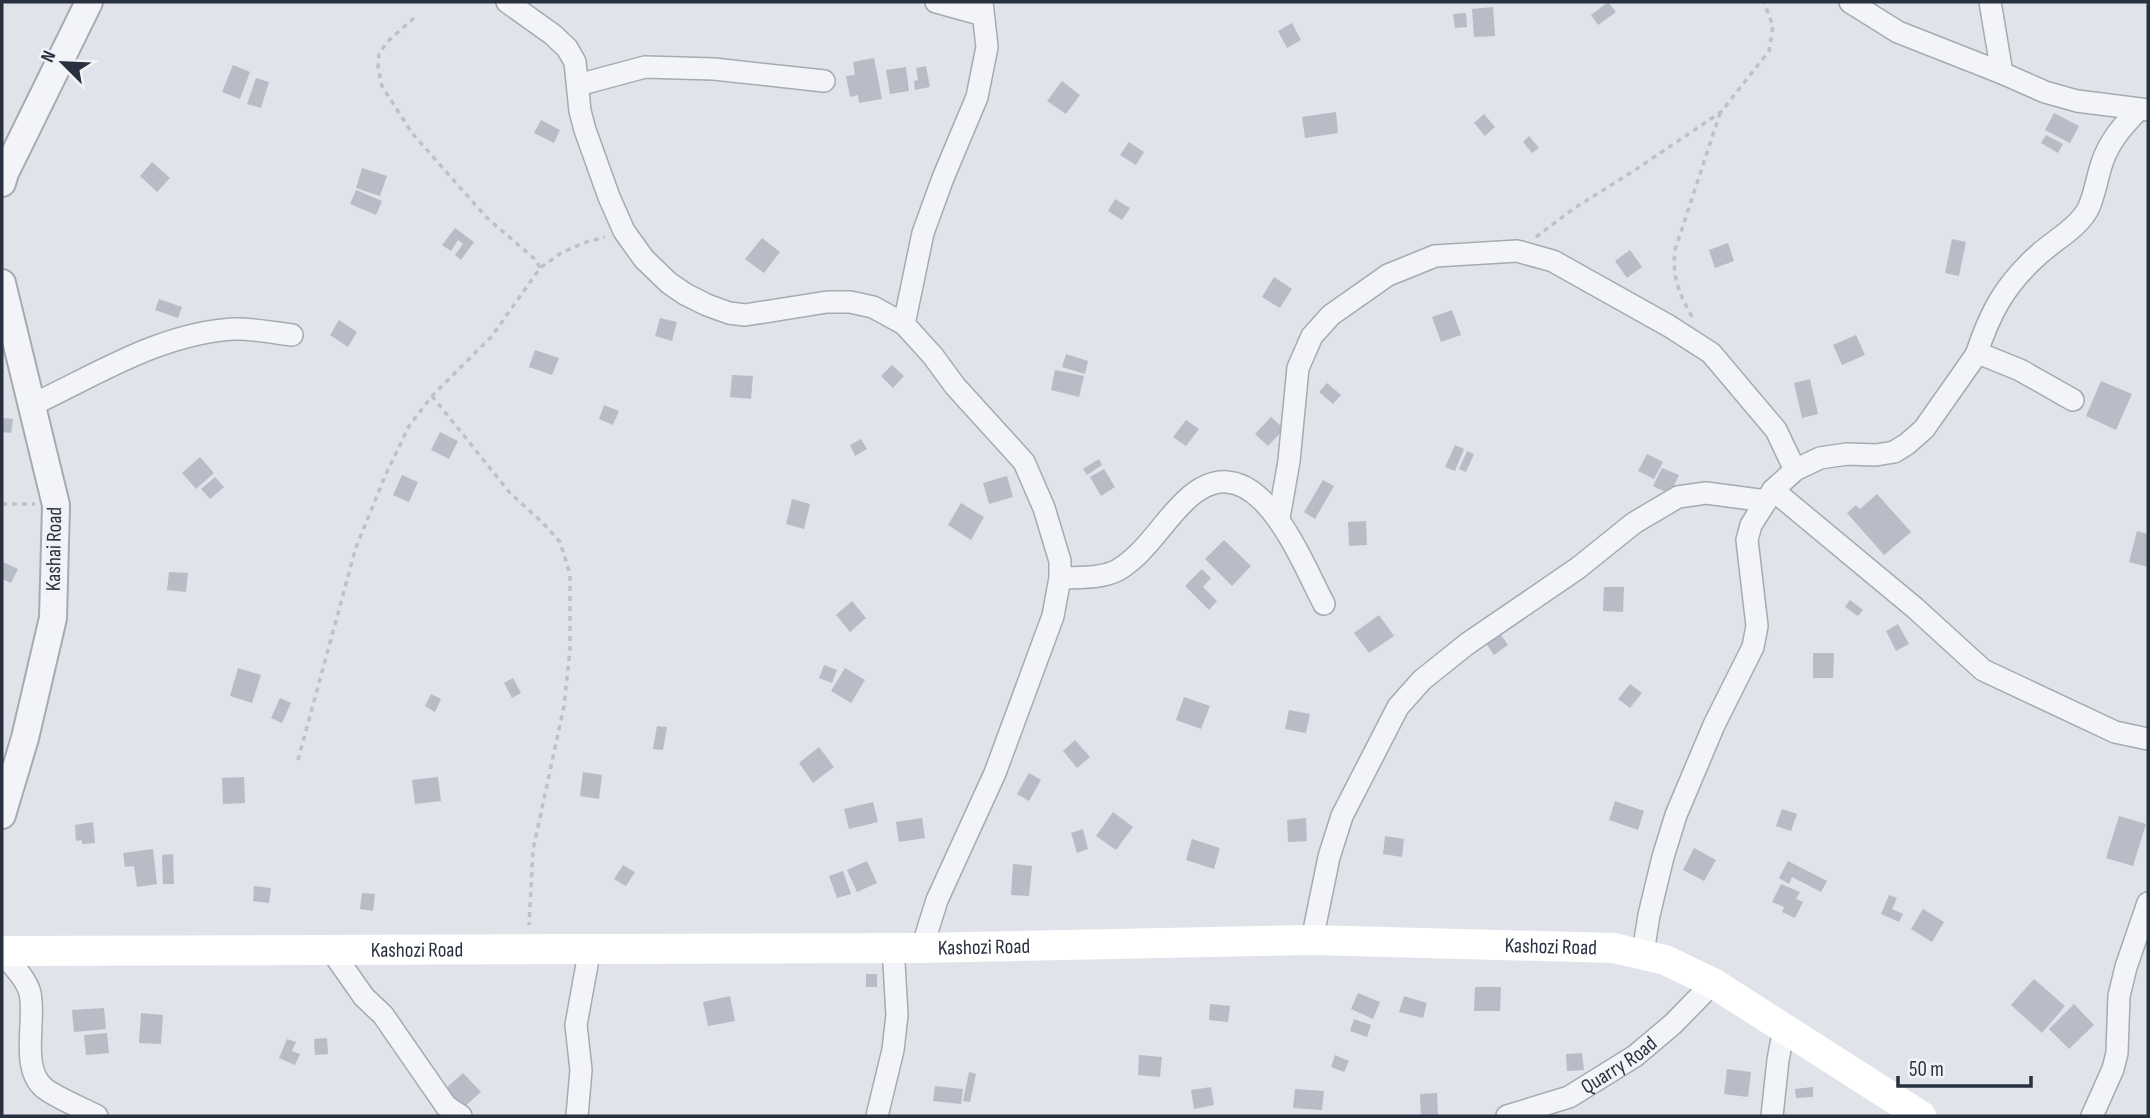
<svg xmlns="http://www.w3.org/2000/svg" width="2150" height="1118" viewBox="0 0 2150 1118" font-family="'Sofia Sans Condensed',sans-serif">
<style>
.building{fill:#b7bcc6}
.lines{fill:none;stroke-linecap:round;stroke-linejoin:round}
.minor-casing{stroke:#a5aab3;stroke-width:24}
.tertiary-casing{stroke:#a5aab3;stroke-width:30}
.path{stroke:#bec1c7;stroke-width:3.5;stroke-dasharray:5 5;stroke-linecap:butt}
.minor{stroke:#f3f4f7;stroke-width:21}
.tertiary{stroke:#f3f4f7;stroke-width:26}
.secondary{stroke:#fff;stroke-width:30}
.labels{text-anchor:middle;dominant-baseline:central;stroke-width:7;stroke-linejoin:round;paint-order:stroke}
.street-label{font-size:21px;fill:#293140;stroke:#f0f2f6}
</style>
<rect width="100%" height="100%" fill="#e0e3e9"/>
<path class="building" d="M1608,2l8,10 -18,13 -7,-10z
M1493,7l2,29 -21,1 -2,-28z
M1466,13l1,14 -12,1 -2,-14z
M1292,23l9,17 -14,8 -9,-17z
M874,58l8,41 -23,4 -1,-8 -8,2 -4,-21 9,-1 -2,-13z
M233,65l17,7 -10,27 -18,-7z
M926,66l4,21 -15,3 -1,-9 4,-1 -2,-12z
M906,67l3,24 -19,3 -4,-24z
M256,78l13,4 -8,26 -14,-4z
M1062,81l18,14 -14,19 -19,-13z
M1336,112l2,21 -33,5 -3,-21z
M2054,113l25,13 -9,17 -25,-13z
M1484,114l11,13 -10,9 -11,-13z
M541,120l19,10 -6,13 -20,-10z
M2046,135l17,9 -5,9 -17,-10z
M1529,136l10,12 -7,5 -9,-11z
M1129,142l15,10 -8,13 -16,-10z
M152,162l18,16 -13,14 -17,-16z
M362,168l25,8 -7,20 -24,-8z
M356,190l26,11 -6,14 -26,-11z
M1115,199l15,9 -8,12 -14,-9z
M455,228l19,14 -13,18 -6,-5 8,-11 -5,-4 -7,11 -9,-6z
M762,238l18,14 -16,21 -19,-14z
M1952,239l14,3 -7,34 -14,-3z
M1728,243l6,18 -19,7 -6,-18z
M1630,250l12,17 -15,11 -12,-17z
M1274,277l18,12 -12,19 -18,-11z
M159,299l23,8 -4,11 -23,-8z
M1452,310l9,25 -20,7 -9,-25z
M660,318l17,4 -5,19 -17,-5z
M339,320l18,12 -9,15 -18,-12z
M1856,335l9,20 -23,10 -9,-20z
M535,350l24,8 -7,17 -23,-8z
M1066,354l22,7 -3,13 -23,-7z
M892,365l12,11 -11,12 -12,-12z
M1055,370l29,6 -5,21 -28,-7z
M732,375l21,1 -2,23 -21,-2z
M1810,379l8,35 -16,4 -8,-35z
M2101,381l31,13 -16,36 -30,-14z
M1327,383l14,12 -8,9 -14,-12z
M604,405l15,6 -6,14 -14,-6z
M1271,417l13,12 -16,17 -13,-12z
M2,418l11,1 -2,14 -9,-1z
M1186,420l13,9 -13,17 -13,-9z
M440,432l18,9 -9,18 -18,-9z
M861,439l6,10 -12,7 -5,-11z
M1455,445l9,4 -9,22 -10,-4z
M1467,451l7,3 -8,18 -7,-3z
M1647,454l16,8 -9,17 -16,-8z
M200,457l14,16 -18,16 -14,-16z
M1099,459l3,6 -15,10 -4,-6z
M1662,468l17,7 -9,19 -17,-8z
M1104,469l11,18 -14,9 -11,-19z
M402,475l16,7 -9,20 -16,-7z
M1007,476l6,21 -24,7 -6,-21z
M215,477l9,10 -14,12 -9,-10z
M1323,480l11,6 -19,33 -11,-7z
M1877,494l34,38 -27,23 -37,-42 9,-8 4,4z
M792,499l18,5 -6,25 -18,-5z
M961,503l23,14 -13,23 -23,-15z
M1366,521l1,24 -18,1 -1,-24z
M2137,531l11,3v33l-19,-5z
M1224,540l27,26 -19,20 -27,-27z
M3,562l15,7 -7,14 -9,-4z
M1202,569l9,9 -8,9 14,14 -8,9 -24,-24z
M169,572l19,1 -2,19 -19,-2z
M1604,587h20l-1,25 -20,-1z
M1850,600l13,10 -5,6 -13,-9z
M852,601l14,17 -16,14 -14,-17z
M1379,615l15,21 -25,17 -15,-20z
M1898,624l11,20 -13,7 -10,-20z
M1499,632l9,13 -14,10 -9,-13z
M1813,653h21l-1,25h-20z
M824,665l13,5 -5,13 -13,-5z
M238,668l23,7 -9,28 -22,-7z
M845,668l20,12 -14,23 -20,-12z
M513,678l8,15 -9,5 -8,-15z
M1630,684l12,9 -12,15 -12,-9z
M431,694l10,5 -6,13 -10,-6z
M1184,697l26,9 -9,23 -25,-9z
M280,698l11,5 -9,20 -11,-5z
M1289,710l21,4 -4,19 -21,-4z
M657,726l10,1 -4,23 -10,-1z
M1075,740l15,17 -13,11 -14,-17z
M819,747l15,20 -21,16 -14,-20z
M583,772l19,3 -3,24 -19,-3z
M1029,773l12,7 -12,21 -12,-7z
M244,777l1,26 -22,1 -1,-26z
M438,777l3,24 -26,3 -3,-24z
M1615,801l29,10 -6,19 -29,-10z
M873,802l5,20 -29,7 -5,-20z
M1782,809l15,5 -6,17 -15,-5z
M1113,812l20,15 -17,23 -20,-14z
M2119,816l27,8 -13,42 -27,-8z
M922,818l3,20 -26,4 -3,-20z
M1306,818l1,23 -19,1 -1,-22z
M93,822l2,21 -13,1v-4l-6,1 -1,-16z
M1083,829l5,20 -11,4 -6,-20z
M1385,836l19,3 -2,18 -19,-3z
M1192,839l28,9 -6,21 -28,-9z
M1694,848l22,12 -12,21 -21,-11z
M153,849l4,35 -20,3 -3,-21 -9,1 -2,-14z
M173,854l1,30h-11l-1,-29z
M867,861l10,22 -20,9 -10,-22z
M1788,861l39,20 -6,11 -29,-15 -3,7 -10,-6z
M1013,864l19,2 -3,30 -18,-1z
M623,865l12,7 -9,14 -12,-7z
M843,871l8,23 -14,4 -8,-22z
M1781,884l19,8 -4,7 7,3 -8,16 -13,-6 2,-5 -12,-5z
M254,886l17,2 -2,15 -16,-2z
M362,893l13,1 -2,17 -13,-2z
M1889,895l8,3 -5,11 11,5 -4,8 -18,-8z
M1923,909l21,13 -12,20 -21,-13z
M866,974h11v13h-11z
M2034,979l31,27 -23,27 -31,-28z
M1475,987h26l-1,24h-26z
M1358,993l22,9 -7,17 -22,-10z
M730,996l5,25 -27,5 -5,-24z
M1404,996l23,7 -4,15 -24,-6z
M1210,1004l20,2 -2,16 -19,-2z
M2074,1004l20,21 -25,24 -20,-20z
M104,1008l2,21 -32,3 -2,-22z
M141,1013l22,2 -2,29 -22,-1z
M1354,1019l17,6 -4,12 -17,-6z
M107,1033l2,20 -23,2 -2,-20z
M327,1038l1,16 -13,1 -1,-16z
M287,1039l9,3 -4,9 8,3 -5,11 -16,-7z
M1582,1053l2,17 -17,1 -1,-17z
M1139,1055l23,2 -2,20 -22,-2z
M1335,1055l14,6 -5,11 -13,-5z
M1727,1069l24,3 -3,25 -24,-3z
M969,1072l7,2 -6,28 -7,-1z
M463,1073l18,19 -19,17 -17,-20z
M935,1086l28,3 -2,15 -28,-3z
M1211,1087l3,18 -20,4 -3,-19z
M1813,1087v10l-17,1 -1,-9z
M1295,1089l29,2 -2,19 -29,-2z
M1437,1093l1,23h-17l-1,-22z"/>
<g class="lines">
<defs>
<g id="minor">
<path d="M507,2l45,32 15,14 8,14 5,49 5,19 24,67 15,34 20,28 25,24 16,11 22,11 22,8 16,2 82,-13h23l23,5 31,17 29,32 22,30 69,76 20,46 16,53v17l-7,38 -58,157 -58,127 -15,48"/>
<path d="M936,2l47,13"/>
<path d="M1850,2l48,30 104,41 43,19 32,9 71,9"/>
<path d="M1990,2l12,71"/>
<path d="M578,85l67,-18 69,2 110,12"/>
<path d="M904,324l19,-91 20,-55 34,-81 10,-50 -5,-45"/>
<path d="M1976,355c14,-42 28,-69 61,-99 16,-15 41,-28 51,-47 7,-14 9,-32 14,-46 7,-22 21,-37 36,-53"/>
<path d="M32,405c66,-31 127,-71 201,-76 19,-1 40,4 59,6"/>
<path d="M1773,490l142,118 68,62 132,62 33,7"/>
<path d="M1279,518l10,-57 9,-93 14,-32 19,-21 57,-40 47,-19 82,-5 36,10 116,65 42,27 65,77 19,40"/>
<path d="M1060,578c18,-1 41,1 58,-8 28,-17 44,-47 67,-69 69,-66 114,56 139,103"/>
<path d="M1312,940l17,-83 13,-41 56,-109 24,-27 45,-36 111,-76 56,-45 44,-26 28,-4 60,8"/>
<path d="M331,950l33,47 19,18 63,91 15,10"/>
<path d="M2,953c10,12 24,25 28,40 6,27 -10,75 14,95 11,9 40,21 53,28"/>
<path d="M1643,953l6,-38 14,-58 13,-42 38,-90 39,-78 4,-21 -10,-86 4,-15 22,-35 22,-20 25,-12 27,-4 29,1 18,-3 13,-8 17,-15 52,-74h7l37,15 53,30"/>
<path d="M577,1116l4,-46 -5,-45 14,-77"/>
<path d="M877,1116l16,-66 4,-35 -4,-69"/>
<path id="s1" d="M1507,1116l62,-19 66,-41 38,-32 40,-41"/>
<path d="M1772,1116l6,-56 6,-32"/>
<path d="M2092,1116l21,-47 4,-16 2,-57 7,-29 22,-64"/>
</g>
<path id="tertiary" d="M2,183l3,-10 84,-171
M2,283l54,222 -3,113 -28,120 -23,77"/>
</defs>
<use href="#minor" class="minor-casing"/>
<use href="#tertiary" class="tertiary-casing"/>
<path class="path" d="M414,18l-27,24 -8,12 -1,14 4,18 30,47 74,84 50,43 4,8
M1536,237l37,-28 62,-39 86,-58 48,-61 4,-25 -9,-24
M1692,317c-13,-24 -20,-39 -17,-67l45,-137
M432,396l78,97 32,29 18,20 10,32v76l-6,56 -31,144 -4,75
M2,504h33
M298,760l58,-213 30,-73 23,-48 23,-30 60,-60 48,-68 21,-15 22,-10 22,-6"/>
<use href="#minor" class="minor"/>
<use href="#tertiary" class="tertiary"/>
<path class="secondary" id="s2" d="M2,951l920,-3 390,-8 302,8 51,12 48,23 208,133"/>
</g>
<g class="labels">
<g class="street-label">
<text transform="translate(54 549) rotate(-89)">Kashai Road</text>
<text stroke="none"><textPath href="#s2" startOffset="982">Kashozi Road</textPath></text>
<text stroke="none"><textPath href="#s2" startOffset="1549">Kashozi Road</textPath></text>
<text stroke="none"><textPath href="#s2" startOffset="415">Kashozi Road</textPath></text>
<text stroke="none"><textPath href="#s1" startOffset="124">Quarry Road</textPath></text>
</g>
</g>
<rect width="2150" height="1118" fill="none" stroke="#293140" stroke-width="7"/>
<g transform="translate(63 63) rotate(294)" stroke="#f0f2f6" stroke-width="5" paint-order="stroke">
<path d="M0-5L12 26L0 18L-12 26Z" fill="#293140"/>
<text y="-10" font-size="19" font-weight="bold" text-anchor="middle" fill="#293140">N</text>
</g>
<path d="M1898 1076v10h133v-10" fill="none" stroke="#293140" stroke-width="3.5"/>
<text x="1909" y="1076" font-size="21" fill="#293140" stroke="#f0f2f6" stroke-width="5" paint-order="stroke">50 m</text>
</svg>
